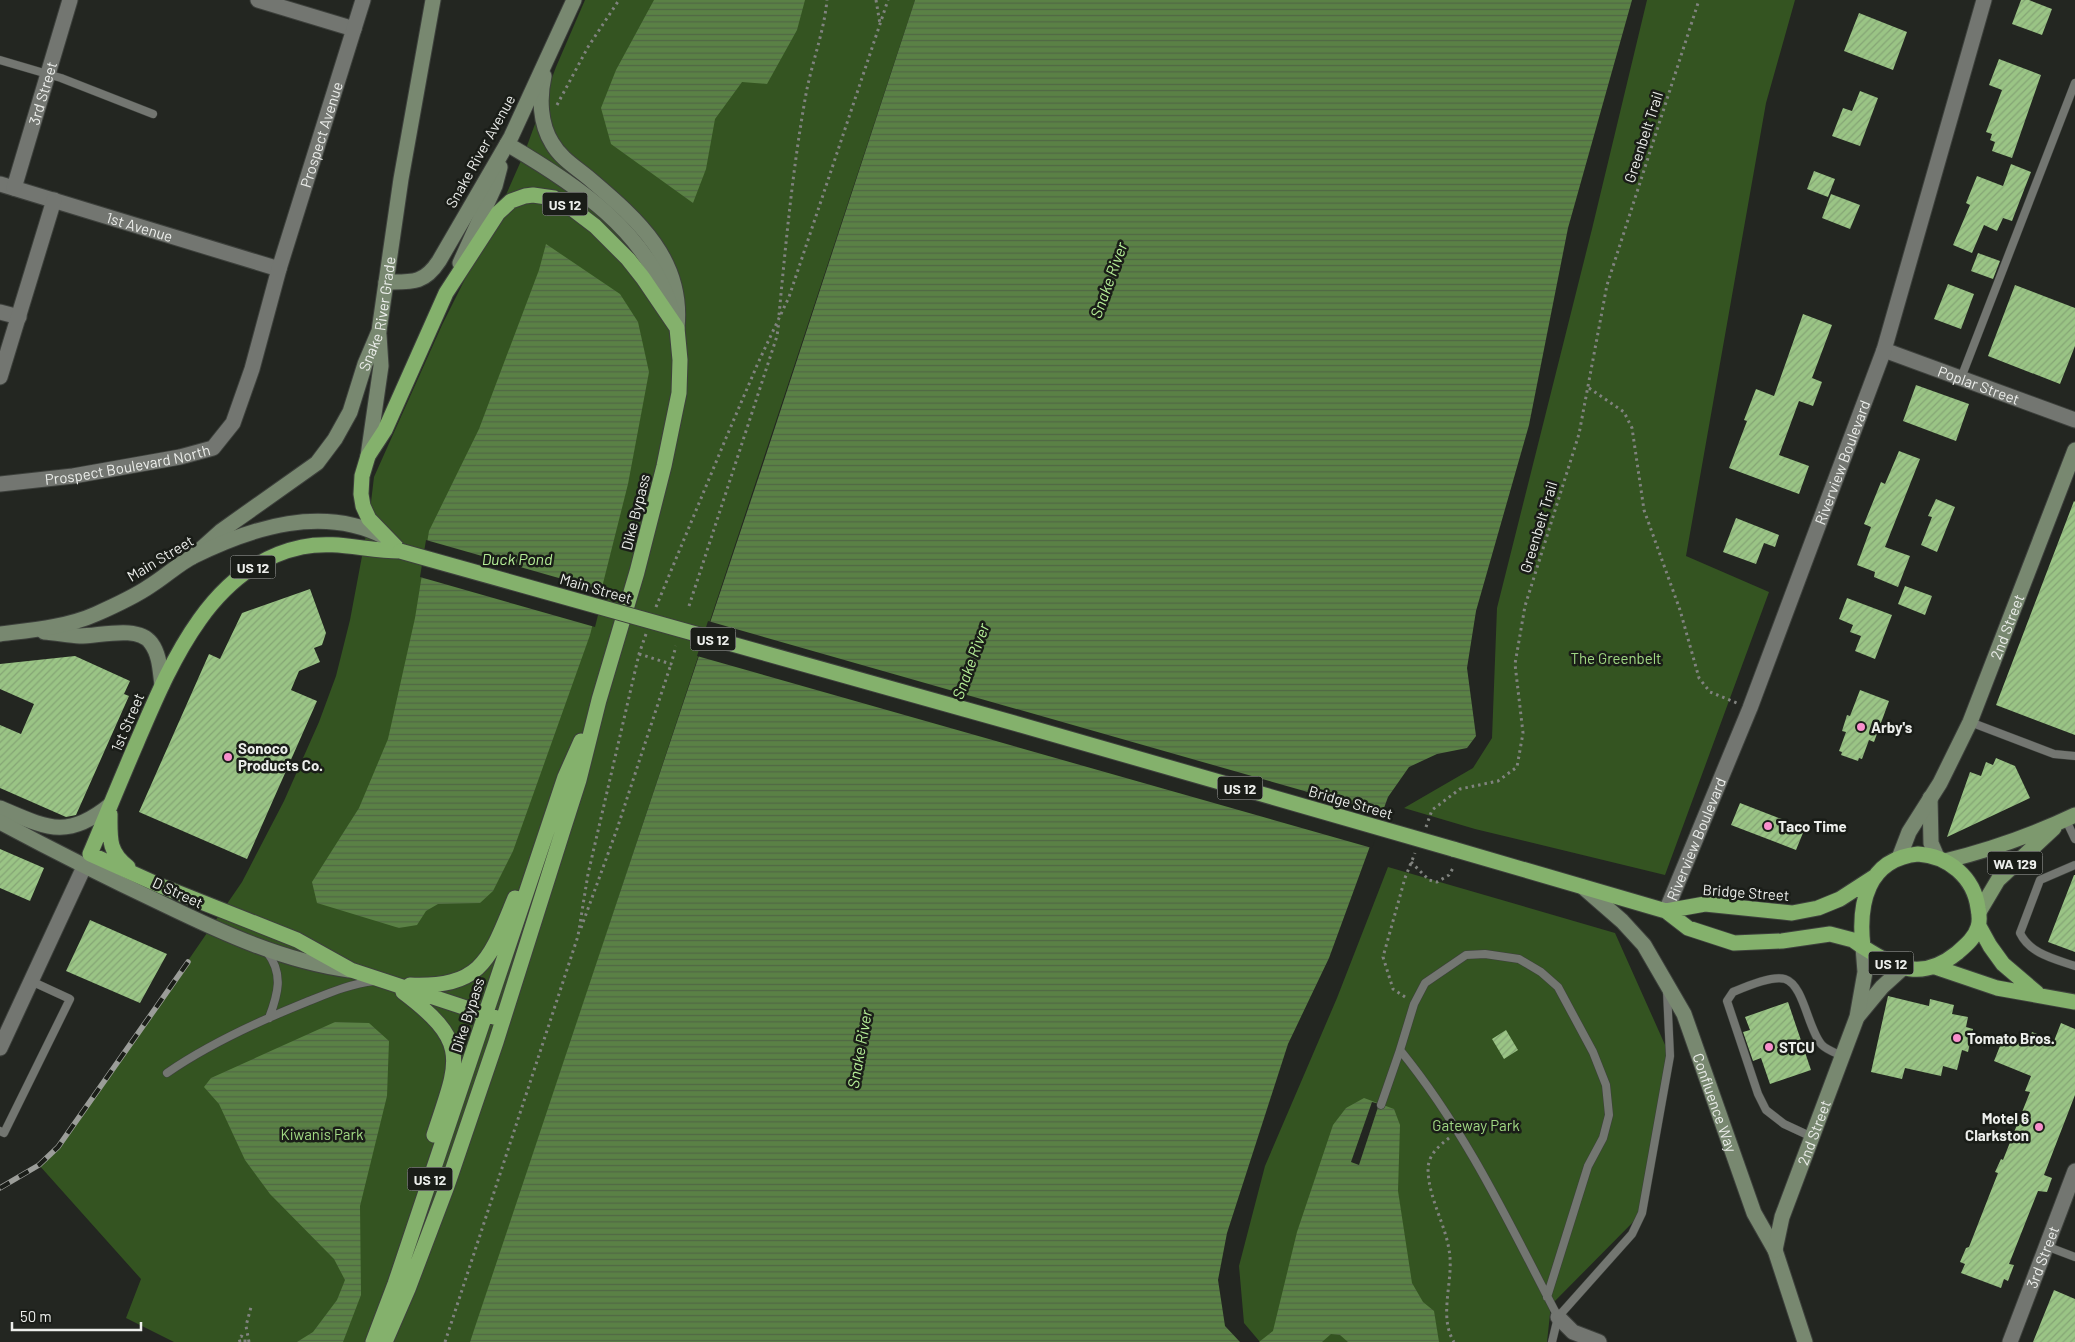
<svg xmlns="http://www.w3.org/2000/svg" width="2075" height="1342" viewBox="0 0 2075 1342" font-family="Barlow,sans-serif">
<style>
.green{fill:#345421}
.water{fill:url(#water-rules)}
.pier{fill:#232621}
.building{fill:url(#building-hatch)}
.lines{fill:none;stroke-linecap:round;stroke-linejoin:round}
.lane-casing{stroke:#3d403c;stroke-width:9}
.street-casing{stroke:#3d403c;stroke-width:17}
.secondary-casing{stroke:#3d403c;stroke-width:17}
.primary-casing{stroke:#3d403c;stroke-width:17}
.highway-casing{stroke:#3d403c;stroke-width:17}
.path{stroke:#80837f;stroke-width:3;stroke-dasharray:2.5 4;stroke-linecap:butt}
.lane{stroke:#737671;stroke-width:8}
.street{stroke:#737671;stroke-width:15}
.secondary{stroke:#788870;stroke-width:15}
.primary{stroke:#7d996e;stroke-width:15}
.highway{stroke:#84b16c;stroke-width:15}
.rail-casing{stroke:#9b9d99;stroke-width:5.5}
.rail{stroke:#1a1d18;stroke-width:4;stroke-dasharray:11;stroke-linecap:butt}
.highway-bridge-casing{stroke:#3d403c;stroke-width:17;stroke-linecap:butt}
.highway-bridge{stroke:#84b16c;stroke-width:15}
.poi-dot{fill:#f890cc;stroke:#1a1d18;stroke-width:2}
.labels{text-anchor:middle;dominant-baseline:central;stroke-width:5;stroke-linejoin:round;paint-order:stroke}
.shield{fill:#1a1d18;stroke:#adafac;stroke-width:1}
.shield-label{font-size:14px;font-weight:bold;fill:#eceeeb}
.street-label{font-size:15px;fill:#eceeeb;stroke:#1a1d18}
.park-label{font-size:15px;fill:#a1d984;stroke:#1a1d18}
.poi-label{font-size:15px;font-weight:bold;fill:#eceeeb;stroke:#1a1d18;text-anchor:start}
.water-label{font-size:16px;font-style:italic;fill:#b5ee97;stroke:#1a1d18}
</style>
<defs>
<pattern id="water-rules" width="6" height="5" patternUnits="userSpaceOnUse" patternTransform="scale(1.25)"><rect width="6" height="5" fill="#5a8145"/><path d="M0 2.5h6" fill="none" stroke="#516745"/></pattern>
<pattern id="building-hatch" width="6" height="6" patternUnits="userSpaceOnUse" patternTransform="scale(1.25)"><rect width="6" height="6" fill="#9ac485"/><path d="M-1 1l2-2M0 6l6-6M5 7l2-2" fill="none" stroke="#85a575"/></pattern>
</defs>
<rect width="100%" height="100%" fill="#232621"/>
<path class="green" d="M585,0h330l-433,1311 -12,31h-296l-48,-24 15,-39 -102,-114 19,-18 24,-32 160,-233 42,-81 35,-79 17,-46 14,-56 19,-101 5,-42 68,-152 56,-112 26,-59 32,-87z
M1647,0h148l-29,103 -80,453 83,36 -104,283 -190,-46 -71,-21 69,-40 19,-30 5,-130 95,-379z
M1388,867l227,66 55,123 -28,157 -91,92 -4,37h-287l-16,-19 -5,-57 26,-100 72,-168z"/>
<path class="water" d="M654,0h151l-8,30 -30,54 -25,-2 -27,37 -9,50 -13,34 -82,-59 -10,-36 15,-38z
M915,0h717l-64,228 -39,197 -53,186 -9,57 9,68 -9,12 -30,6 -28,13 -21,30 -59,161 -41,86 -61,189 -9,47 7,46 15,16h-770l291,-872z
M546,244l74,50 18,28 11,50 -21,112 -38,151 -77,216 -20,40 -13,12 -42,1 -12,7 -9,14 -18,3 -82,-25 -5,-21 47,-74 29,-69 27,-121 14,-87 50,-102 60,-159z
M335,1022l34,1 20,18 -2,55 -27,110 1,89 -18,47h-46l16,-10 24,-32 8,-20 -11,-21 -64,-65 -25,-34 -26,-56 -15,-17 7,-9z
M1364,1098l30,11 6,16 -2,66 14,92 11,19 11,9 5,31h-91l-8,-7 -9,-1 -9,8h-63l14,-11 24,-99 36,-107 13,-17z"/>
<path class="pier" d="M426,540l178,51 -9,36 -175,-50z
M708,621l677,193 -13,34 -675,-192z
M1372,1102l7,2 -20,61 -8,-3z"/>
<path class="building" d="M2021,0h8l23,9 -10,26 -30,-11z
M1859,13l48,19 -14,38 -49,-19z
M1999,59l42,16 -29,83 -20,-7 3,-9 -5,-2 2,-6 -6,-2 16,-42 -13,-5z
M1860,91l18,7 -18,48 -28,-10 11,-28 9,3z
M2011,164l20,8 -19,49 -9,-3 -6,13 -13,-6 -12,28 -19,-8 17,-40 -4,-2 11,-27 26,10z
M1814,171l21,8 -7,18 -21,-8z
M1831,194l29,11 -10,24 -28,-11z
M1978,253l22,8 -7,18 -22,-8z
M1948,284l26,10 -13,35 -27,-10z
M2015,285l60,23v38l-15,38 -72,-28z
M1803,314l29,11 -20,53 10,4 -9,24 -14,-5 -20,54 30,11 -10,28 -70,-26 18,-47 -3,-1 12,-31 18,7z
M1916,385l53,19 -13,37 -53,-20z
M1899,451l21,8 -35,88 25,9 -12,31 -24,-10 1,-5 -18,-7 14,-38 -7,-3 17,-42 4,2z
M1936,499l19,8 -18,45 -16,-7 11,-28 -4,-1z
M2074,501l1,1v233l-79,-30z
M1736,518l43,17 -4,12 -11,-4 -8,21 -33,-12z
M1905,586l27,10 -7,19 -27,-11z
M310,589l16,44 -4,12 -8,3 6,14 -21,9 -8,19 26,11 -70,158 -108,-47 70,-158 11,5 22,-46z
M1847,598l45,17 -17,44 -20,-8 6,-15 -11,-4 3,-7 -14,-6z
M75,656l55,25 -6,13 5,2 -53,119 -10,2 -66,-29v-63l21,9 13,-30 -34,-15v-25z
M1860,690l29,11 -15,41 -5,-2 -7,19 -3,-1 -1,3 -17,-6 1,-3 -3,-1 7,-19 -4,-1 5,-16 3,1z
M1996,758l19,8 15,32 -83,39 23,-65 11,4 5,-14 7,3z
M1740,803l65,25 -9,22 -65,-25z
M0,849l44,19 -14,33 -30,-13z
M2074,875h1v77l-27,-10z
M90,920l77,34 -27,49 -74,-32z
M1888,996l41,10 1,-7 24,6 -2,9 16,3 -2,10 7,2 -5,23 -6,-2 -5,20 -14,-4 -2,10 -36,-8 -3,11 -31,-7z
M1788,1002l23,68 -41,14 -9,-26 -8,3 -10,-29 7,-2 -5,-13z
M2061,1023l14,6v66l-31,80 8,3 -5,14 -9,-1 -29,73 5,1 -6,16 -4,-2 -3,9 -40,-15 4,-9 -5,-2 6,-14 3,-1 29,-74 -3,-1 6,-13 2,1 27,-68 -5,-1 6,-15 -37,-15 10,-25 23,10 5,-14 22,9z
M1506,1030l12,20 -14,9 -12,-20z
M2054,1290l21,9v43h-42z"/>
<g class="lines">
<defs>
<path id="lane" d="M0,60l61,18 92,36
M1961,378l114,-295
M1970,722l84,32 21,2
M2066,820l9,19
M2075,865l-35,15 -20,53c10,21 35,26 55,33
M267,952c17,22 11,42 2,66
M167,1073c42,-29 90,-51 137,-70 23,-9 45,-19 70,-22
M1381,1105l19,-55
M0,1131l4,2 66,-134 -39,-18
M1812,1137l-28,-13 -18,-14 -8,-16 -31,-93 6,-9c12,-5 39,-17 52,-13 19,6 23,51 37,66 5,5 14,8 20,11
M2046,1246l29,11
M1547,1297l41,-131 15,-28 6,-23 -3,-30 -13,-33 -35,-65 -17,-15 -22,-13 -34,-5 -19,1 -41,28 -11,21 -14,46c66,81 110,175 158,267
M1552,1342l6,-25 74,-83 10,-21 28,-157 -3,-65"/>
<g id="street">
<path d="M258,0l96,29"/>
<path id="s1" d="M0,184l279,85"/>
<path id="s2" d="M14,188l56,-188"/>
<path d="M0,312l19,5"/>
<path id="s3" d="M1884,350l191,70"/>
<path d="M0,377l54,-177"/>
<path id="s4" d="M0,484l73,-8 107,-19 33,-9 20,-25 19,-54 27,-100 84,-269"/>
<path id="s5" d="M1666,911l84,-203 134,-358 100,-350"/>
<path d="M0,1048l84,-181"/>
<path d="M1558,1317l15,15 26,10"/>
<path id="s6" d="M2010,1342l65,-171"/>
</g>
<g id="secondary">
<path d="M544,76c-5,22 -4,48 8,67 9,16 25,25 39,37 47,40 93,80 86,148"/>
<path d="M507,144c67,39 142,88 165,167"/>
<path d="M460,263l35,-77 5,-19"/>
<path d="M386,282c26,0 38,2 53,-21l72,-124 63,-137"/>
<path d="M368,456l13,-90 -2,-31"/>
<path id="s7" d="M192,557l29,-26 96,-68 18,-24 15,-27 15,-48 14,-33 22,-152 32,-179"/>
<path d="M44,632c12,1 24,3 36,4 20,0 58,-11 71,7 9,12 9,28 11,42"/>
<path d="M0,634c32,-4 67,-7 96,-20 18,-8 38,-17 54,-28 15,-9 28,-22 44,-30 59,-29 129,-51 191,-19"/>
<path d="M1930,798l1,45 6,14"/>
<path d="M0,808c47,20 67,32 110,-3"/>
<path d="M0,822c54,29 108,56 163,82 60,29 120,57 186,66"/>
<path id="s8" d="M1899,858l10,-26 31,-49 30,-61 105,-272"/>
<path id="s9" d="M1583,887l39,34 22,24 40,69 70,199 21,37 30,92"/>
<path d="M1858,1016l24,-29 22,-20"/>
<path id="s10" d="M1775,1250l7,-33 75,-200 8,-45 -2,-25"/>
</g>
<path id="primary" d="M1945,861c45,-11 88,-26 130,-46
M1979,912l19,-32 56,-52"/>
<path id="highway" d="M400,551c-33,0 -65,-11 -98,-4 -92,19 -132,118 -165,195 -16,37 -31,74 -47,112l71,32 136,54 54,30 152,50
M110,814c0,24 -2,38 18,53
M1453,849l213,62 22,17 46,15 48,-2 48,-7 23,6 10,7
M1918,854c30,2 56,23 60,54 1,5 2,13 0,19 -3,11 -13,19 -21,26 -35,28 -60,16 -94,-6 -5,-43 4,-88 55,-93z
M1666,911l39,-7 87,9 26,-5 22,-9 34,-22
M1979,926l11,20 13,18 34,29
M1935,967l62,21 78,14
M410,985c73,3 80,-27 105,-87
M403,992c69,52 55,69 31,143
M373,1342l22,-58 170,-507 16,-36
M385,1342l23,-53 39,-103 49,-144 67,-212 16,-50 20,-80 38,-128 27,-106 15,-73 1,-33 -3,-32 -34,-50 -15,-19 -33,-33 -25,-19 -16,-9 -21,-3 -8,1 -14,5 -13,12 -52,80 -61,137 -17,26 -6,20 -1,18 2,12 6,13 31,32"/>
</defs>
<use href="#lane" class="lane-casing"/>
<use href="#street" class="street-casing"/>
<use href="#secondary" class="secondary-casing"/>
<use href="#primary" class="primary-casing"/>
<use href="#highway" class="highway-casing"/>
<path class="path" d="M876,0l4,24
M557,105l31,-58 31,-47
M779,315c7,-74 14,-149 27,-221 6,-32 18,-62 21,-94
M1589,388l35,24 8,16 12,82 36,100 19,68 11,14 27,11
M689,606l88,-270 2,-15
M656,607l70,-169 32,-75 31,-66 99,-297
M639,654l32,10 5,-18
M1426,827l6,-17 28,-21 38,-8 19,-14 6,-34 -8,-69 10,-58 54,-172 28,-149 92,-285
M1411,862l18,18 8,2 12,-7 4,-7
M581,928l36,-99 54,-165
M1405,997l-12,-8 -10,-32 22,-79 10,-25
M1449,1138c-10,8 -20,16 -21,30 0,32 20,59 22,90 2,27 -11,60 4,84
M240,1342l-1,-4 2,-2 4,2v4
M249,1342l-3,-16 5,-19
M445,1342l133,-406 10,-62 51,-220 7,-20"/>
<use href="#lane" class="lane"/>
<use href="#street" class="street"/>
<use href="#secondary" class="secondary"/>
<use href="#primary" class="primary"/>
<use href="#highway" class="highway"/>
<defs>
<path id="rail" d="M0,1188l39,-23 19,-18 130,-185"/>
</defs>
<use href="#rail" class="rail-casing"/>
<use href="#rail" class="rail"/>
<defs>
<path id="highway-bridge" d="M400,551l621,174 432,124"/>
</defs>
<use href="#highway-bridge" class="highway-bridge-casing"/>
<use href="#highway-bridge" class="highway-bridge"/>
</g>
<g class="poi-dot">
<circle cx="1861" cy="727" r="5"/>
<circle cx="228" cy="757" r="5"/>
<circle cx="1768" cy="826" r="5"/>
<circle cx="1957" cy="1038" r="5"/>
<circle cx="1769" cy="1047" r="5"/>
<circle cx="2039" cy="1127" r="5"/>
</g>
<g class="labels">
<g class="shield">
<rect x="542.5" y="192.5" width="45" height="23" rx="4"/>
<rect x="230.5" y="555.5" width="45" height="23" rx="4"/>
<rect x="690.5" y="627.5" width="45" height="23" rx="4"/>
<rect x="1217.5" y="776.5" width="45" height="23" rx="4"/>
<rect x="1987.5" y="851.5" width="55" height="23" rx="4"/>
<rect x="1868.5" y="951.5" width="45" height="23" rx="4"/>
<rect x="407.5" y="1167.5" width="45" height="23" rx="4"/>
</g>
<g class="shield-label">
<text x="565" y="204">US 12</text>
<text x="253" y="567">US 12</text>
<text x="713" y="639">US 12</text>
<text x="1240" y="788">US 12</text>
<text x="2015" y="863">WA 129</text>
<text x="1891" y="963">US 12</text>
<text x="430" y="1179">US 12</text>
</g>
<g class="street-label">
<text stroke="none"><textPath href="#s2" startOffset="99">3rd Street</textPath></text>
<text stroke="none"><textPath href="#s4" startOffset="550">Prospect Avenue</textPath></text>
<text transform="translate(1643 137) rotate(-72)">Greenbelt Trail</text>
<text transform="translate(480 151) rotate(-61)">Snake River Avenue</text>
<text stroke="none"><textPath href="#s1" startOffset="146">1st Avenue</textPath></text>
<text stroke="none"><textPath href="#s7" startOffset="320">Snake River Grade</textPath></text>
<text stroke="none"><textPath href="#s3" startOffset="101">Poplar Street</textPath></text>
<text stroke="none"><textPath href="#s4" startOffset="129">Prospect Boulevard North</textPath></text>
<text stroke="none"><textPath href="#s5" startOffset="482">Riverview Boulevard</textPath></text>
<text transform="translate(635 512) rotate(-76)">Dike Bypass</text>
<text transform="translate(1538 527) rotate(-73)">Greenbelt Trail</text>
<text transform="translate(160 558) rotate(-31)">Main Street</text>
<text transform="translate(596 588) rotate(16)">Main Street</text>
<text stroke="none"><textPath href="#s8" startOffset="256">2nd Street</textPath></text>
<text transform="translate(127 722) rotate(-67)">1st Street</text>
<text transform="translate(1351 802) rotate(16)">Bridge Street</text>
<text stroke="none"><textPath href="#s5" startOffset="78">Riverview Boulevard</textPath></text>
<text transform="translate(178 892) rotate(25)">D Street</text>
<text transform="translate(1746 892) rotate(4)">Bridge Street</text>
<text transform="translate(467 1015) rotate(-72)">Dike Bypass</text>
<text stroke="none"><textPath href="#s9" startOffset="258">Confluence Way</textPath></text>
<text stroke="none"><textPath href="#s10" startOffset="124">2nd Street</textPath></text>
<text stroke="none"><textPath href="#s6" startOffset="91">3rd Street</textPath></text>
</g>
<g class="park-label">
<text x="1616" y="658">The Greenbelt</text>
<text x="1476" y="1125">Gateway Park</text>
<text x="322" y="1134">Kiwanis Park</text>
</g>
<g class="poi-label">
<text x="1871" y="727">Arby's</text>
<text x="238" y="748">Sonoco<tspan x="238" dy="17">Products Co.</tspan></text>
<text x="1778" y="826">Taco Time</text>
<text x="1967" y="1038">Tomato Bros.</text>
<text x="1779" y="1047">STCU</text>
<text x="2029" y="1118" text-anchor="end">Motel 6<tspan x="2029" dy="17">Clarkston</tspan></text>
</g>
<g class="water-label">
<text transform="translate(1108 280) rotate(-70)">Snake River</text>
<text x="517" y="558">Duck Pond</text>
<text transform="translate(970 661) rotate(-70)">Snake River</text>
<text transform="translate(859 1049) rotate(-80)">Snake River</text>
</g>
</g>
<path d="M12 1322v8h129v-8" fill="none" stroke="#eceeeb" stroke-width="2.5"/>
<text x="20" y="1322" font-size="15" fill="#eceeeb" stroke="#1a1d18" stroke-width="4" paint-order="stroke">50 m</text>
</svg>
